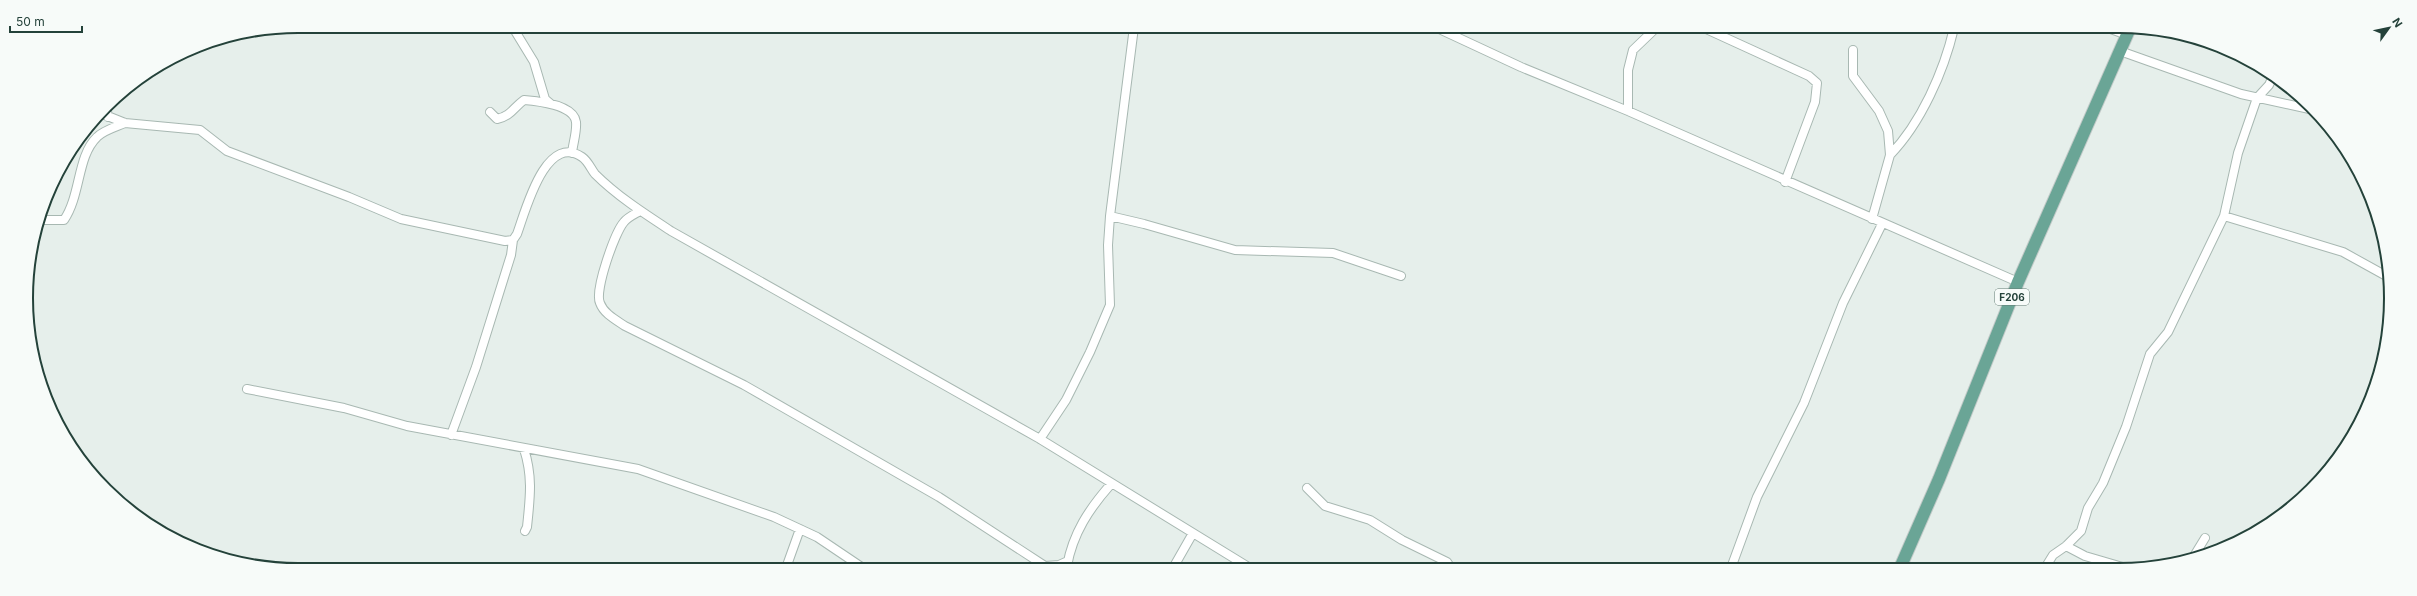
<svg xmlns="http://www.w3.org/2000/svg" width="2417" height="596" viewBox="0 0 2417 596" font-family="Inter,sans-serif">
<style>
.lines{fill:none;stroke-linecap:round;stroke-linejoin:round}
.street-casing{stroke:#a8b8b2;stroke-width:10}
.primary-casing{stroke:#c2cac8;stroke-width:14}
.street{stroke:#fff;stroke-width:8}
.primary{stroke:#6aa596;stroke-width:12}
.labels{text-anchor:middle;dominant-baseline:central;stroke-width:3.5;stroke-linejoin:round;paint-order:stroke}
.shield{fill:#f7fbf9;stroke:#637a73;stroke-width:1}
.shield-label{font-size:10px;font-weight:bold;fill:#24423a}
.rim{fill:none;stroke:#24423a;stroke-width:2}
</style>
<rect width="100%" height="100%" fill="#e6efeb"/>
<g class="lines">
<defs>
<path id="street" d="M512,26l22,36 11,37 6,5
M1435,27l86,40 107,44 390,171
M1704,28l105,48 8,7 -2,19 -30,80
M2108,28l19,7
M1853,50v26l26,35 9,20 2,24 -18,64
M2120,51l121,43 73,16
M106,106l2,11
M1628,111v-41l5,-20 23,-22
M490,112l7,7c14,-3 16,-11 27,-19 13,1 50,5 52,22 1,10 -3,21 -4,31
M100,113l25,10 75,7 27,21 122,46 52,22 104,22 8,-1 4,-6c8,-21 28,-102 65,-77 6,4 9,12 13,17 22,22 50,40 76,57l369,208 210,129
M1890,155c31,-32 54,-84 64,-127
M640,211c-5,3 -12,6 -16,11 -9,10 -30,69 -24,81 4,11 16,17 25,23l119,59 195,112 106,69 14,-1 9,-4
M1110,216l24,-189
M2224,216l119,36 47,26
M38,220h26c17,-25 13,-64 33,-83 7,-7 19,-10 28,-14
M247,389l97,19 63,18 231,43 136,48 43,20 46,31
M451,435l25,-68 35,-112 2,-15
M1040,439l26,-39 24,-48 20,-47 -2,-60 2,-29 34,8 91,26 98,3 68,23
M524,449c9,28 6,49 3,78l-2,4
M1307,488l18,18 45,14 32,20 45,22 4,6
M2066,546l19,10 41,12
M2194,556l11,-18
M1067,566c6,-33 22,-57 44,-82
M786,568l14,-39
M1173,568l20,-35
M1731,568l26,-71 47,-94 39,-100 39,-79
M2045,568l8,-13 13,-9 15,-15 7,-23 15,-25 23,-56 24,-73 18,-22 56,-116 14,-63 19,-55 12,-13 4,-9"/>
<path id="primary" d="M1900,568l39,-89 79,-197 112,-254"/>
</defs>
<use href="#street" class="street-casing"/>
<use href="#primary" class="primary-casing"/>
<use href="#street" class="street"/>
<use href="#primary" class="primary"/>
</g>
<g class="labels">
<rect class="shield" x="1995" y="289" width="34" height="16" rx="3"/>
<g class="shield-label">
<text x="2012" y="297">F206</text>
</g>
</g>
<path d="M0 0H2417V596H0ZM298 33H2119A265 265 0 0 1 2384 298V298A265 265 0 0 1 2119 563H298A265 265 0 0 1 33 298V298A265 265 0 0 1 298 33Z" fill="#f7fbf9" fill-rule="evenodd"/>
<path class="rim" d="M298 33H2119A265 265 0 0 1 2384 298V298A265 265 0 0 1 2119 563H298A265 265 0 0 1 33 298V298A265 265 0 0 1 298 33Z"/>
<g transform="translate(2389 28) rotate(57)" stroke="#f7fbf9" stroke-width="3" paint-order="stroke">
<path d="M0-3L7 15L0 10L-7 15Z" fill="#24423a"/>
<text y="-6" font-size="11" font-weight="bold" text-anchor="middle" fill="#24423a">N</text>
</g>
<path d="M10 26v6h72v-6" fill="none" stroke="#24423a" stroke-width="2"/>
<text x="16" y="26" font-size="12" fill="#24423a" stroke="#f7fbf9" stroke-width="3" paint-order="stroke">50 m</text>
</svg>
